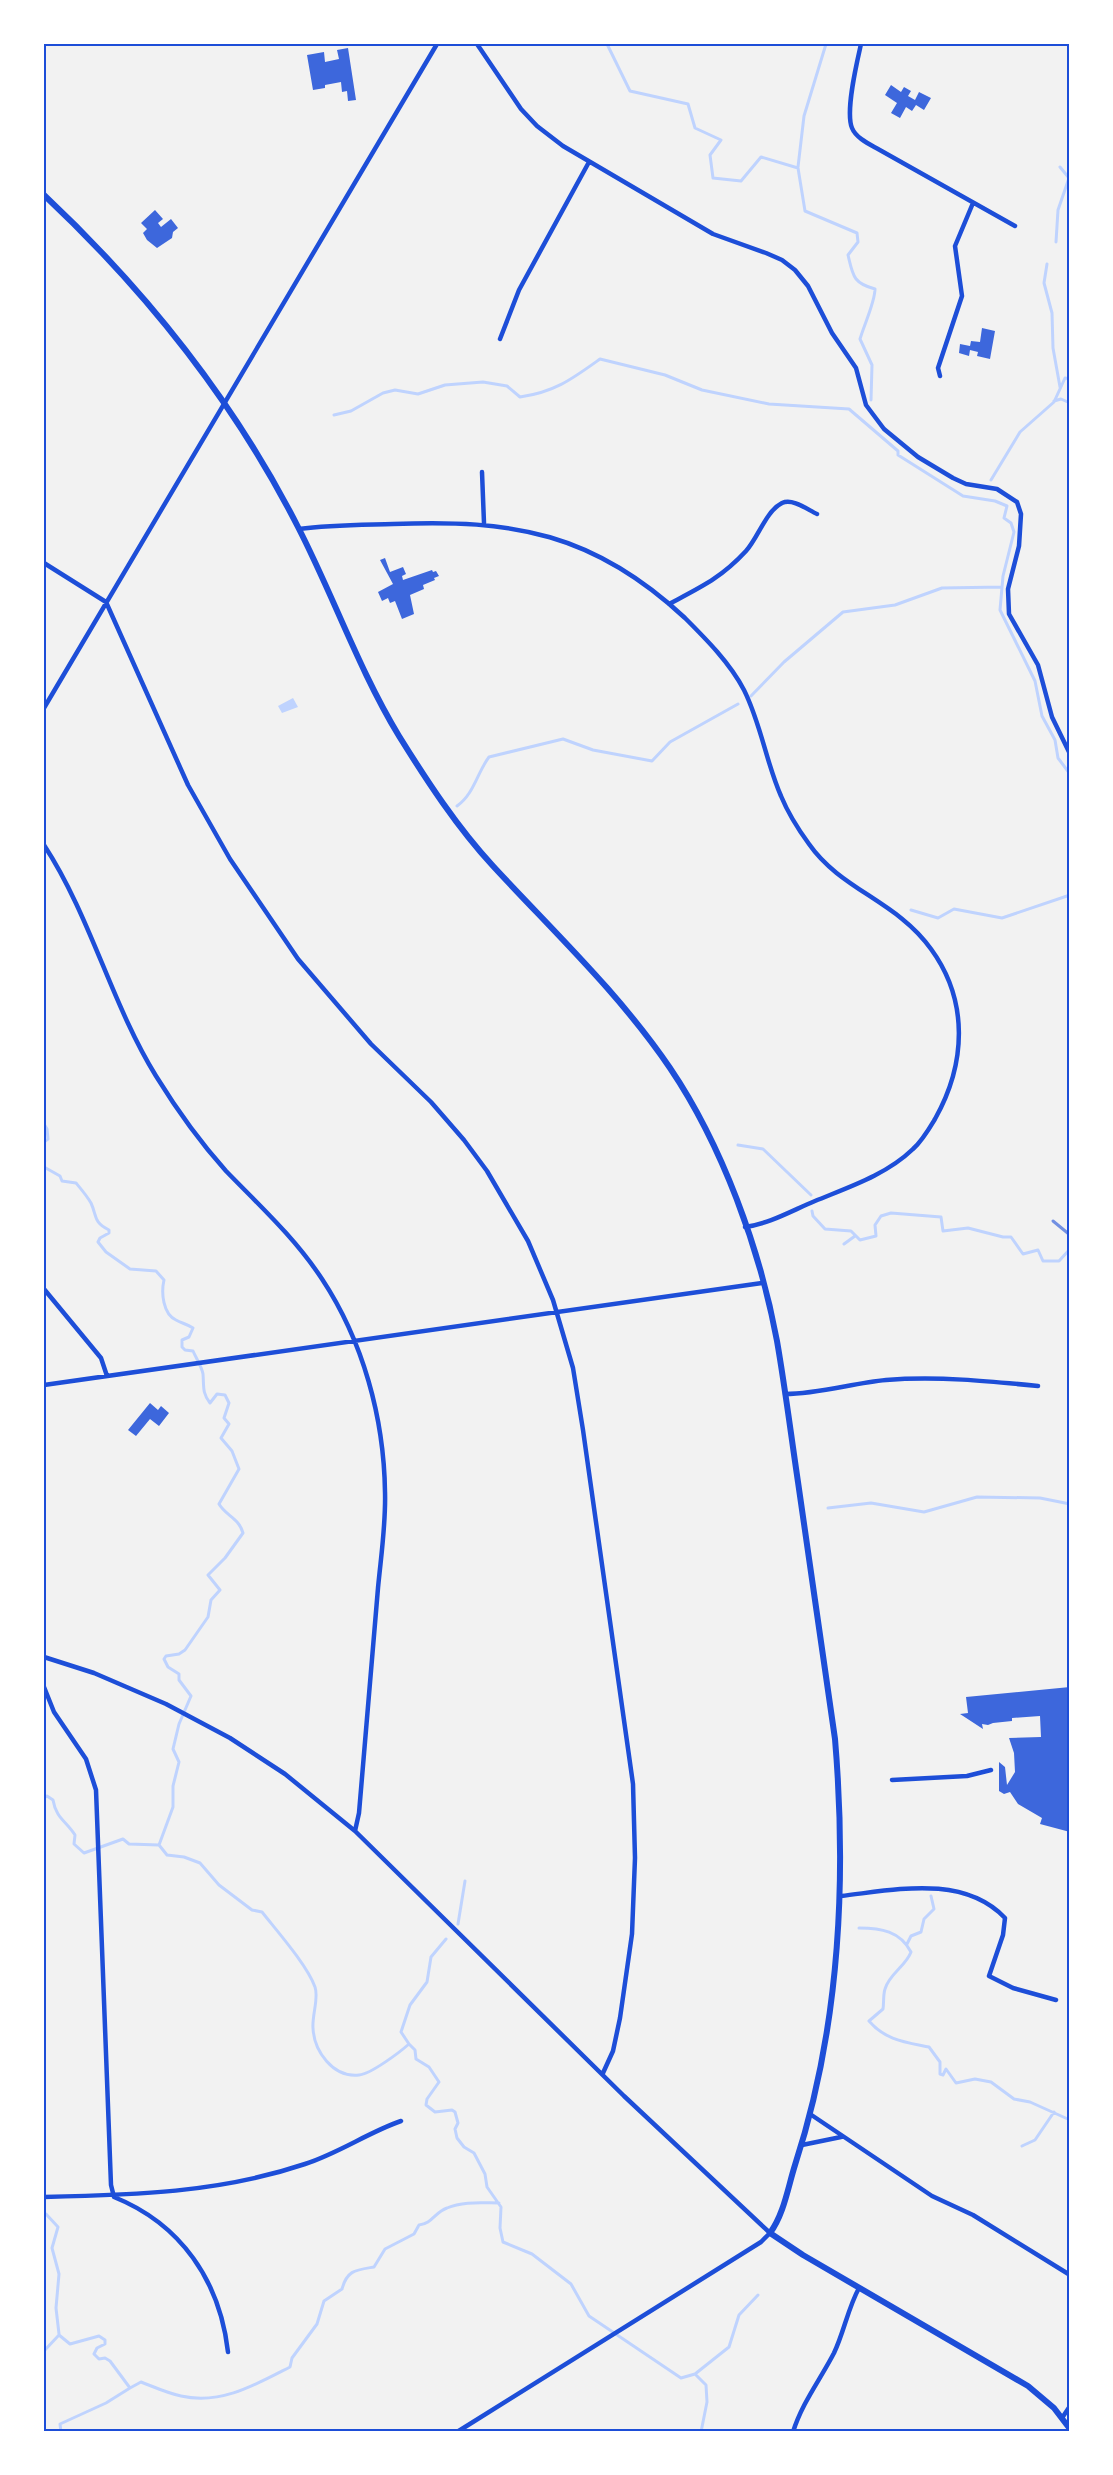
<svg xmlns="http://www.w3.org/2000/svg" width="1113" height="2475" viewBox="0 0 1113 2475" font-family="'Sofia Sans Condensed',sans-serif">
<style>
.water{fill:#bfd3fe}
.lines{fill:none;stroke-linecap:round;stroke-linejoin:round}
.stream{stroke:#bfd3fe;stroke-width:3}
.building{fill:#3d67dc}
.minor{stroke:#1d4ed8;stroke-width:4.5}
.tertiary{stroke:#1d4ed8;stroke-width:6}
.rail{stroke:#7290e2;stroke-width:3}
.neatline{fill:none;stroke:#1d4ed8;stroke-width:2}
</style>
<rect width="100%" height="100%" fill="#f2f2f2"/>
<path class="water" d="M293,698l5,9 -16,6 -4,-7z"/>
<g class="lines">
<path class="stream" d="M607,44l23,47 58,13 7,24 26,12 -11,15 3,23 28,3 20,-24 37,11 7,43 52,22 1,9 -10,13c5,21 5,28 27,34 0,13 -11,36 -15,50l12,26 -1,35
M798,167l6,-51 22,-72
M1056,242l2,-32 11,-32 -9,-11
M1047,264l-3,19 8,30 1,35 7,39
M1054,401l7,-2 9,4
M334,415l17,-4 32,-18 12,-3 23,4 27,-9 38,-3 24,4 13,11c35,-5 52,-18 80,-38l65,16 37,15 67,14 80,5 49,42v4l65,41 32,5 12,5 -3,12 7,5 3,9 -11,44 -3,34 35,71 7,35 13,24 3,18 12,16
M991,480l29,-48 34,-30 11,-24 5,1
M751,696l33,-34 59,-50 52,-7 47,-17 60,-1
M457,806c17,-12 20,-33 32,-49l74,-18 30,11 59,11 18,-19 68,-38
M911,910l27,8 16,-9 48,9 68,-23
M44,1124l3,5 1,10 -4,3
M738,1145l25,4 48,46
M44,1167l16,9 2,5 14,2c5,6 11,13 15,20 6,13 2,19 18,27v3l-9,5 -2,4 8,10 24,17 26,2 8,9c-3,13 -1,34 12,40 5,3 11,4 17,8l-4,9 -7,3v7l3,3 8,1c3,7 9,16 10,23 1,12 -1,19 7,29l7,-9 8,1 4,8 -5,15 5,6 -8,14 11,13 7,18 -20,35c7,12 20,14 24,29l-18,25 -17,17 12,15 -9,10 -3,17 -23,33 -6,4 -13,2 -2,3 4,8 11,7v6l12,16 -12,28 -6,25 6,13 -6,24v21l-14,38
M812,1211l1,5 12,13 26,2 9,9 16,-4 -1,-11 6,-9 10,-3 50,4 2,14 25,-3 35,9h8l12,17 15,-4 5,11h16l11,-12
M844,1244l11,-8
M828,1508l43,-5 53,9 53,-15 63,1 30,6
M44,1798l3,-2 6,4c3,18 13,21 22,35l-1,9 10,9 39,-14 6,5 30,1 8,10 17,2 16,6 19,22 33,25 10,2c15,19 45,53 53,75 4,11 -3,28 -2,41 1,23 20,50 46,47 12,-1 41,-23 50,-31l6,6 1,9 13,8 10,15 -12,17 -1,6 9,7 17,-2 3,2 3,11 -3,6 2,9 7,9 10,6 11,21 2,13 14,20 -1,21 3,14 29,12 39,30 18,32 92,62 14,-4 11,11 1,17 -6,30
M458,1924l7,-43
M859,1928c22,0 41,3 52,24 -5,14 -22,22 -26,37 -2,6 -1,14 -2,20l-14,12c16,19 36,21 60,26l11,15v12l3,1 3,-6 10,14 19,-4 16,3 23,17 16,3 40,18
M907,1944l4,-8 10,-4 3,-13 10,-10 -3,-13
M409,2044l-8,-12 9,-27 17,-23 4,-25 15,-18
M1022,2146l13,-6 19,-28
M46,2214l12,13 -6,21 7,26 -3,34 3,26
M44,2351l15,-16 11,9 29,-8 6,4v4l-8,4 -3,6 5,5 6,-1 5,3 20,27 11,-6c13,5 26,11 40,14 40,9 74,-11 109,-29l2,-9 25,-34 7,-23 18,-12c5,-19 14,-19 32,-22l11,-18 29,-15 5,-9c13,-1 16,-13 28,-17 16,-7 35,-5 52,-5
M695,2374l34,-27 10,-32 19,-20
M61,2432l-1,-8 46,-21 24,-15"/>
</g>
<path class="building" d="M348,48l8,52 -8,1 -1,-10 -5,1 -1,-10 -16,3v3l-12,2 -6,-35 17,-3 1,10 14,-3 -2,-9z
M891,85l10,7 3,-5 7,4 -3,5 7,4 4,-8 12,6 -7,12 -8,-5 -4,6 -6,-4 -6,11 -9,-5 6,-10 -12,-8z
M155,210l8,9 -5,4 3,4 10,-8 7,9 -5,4 -1,6 -15,10 -10,-8 -4,-7 4,-4 -6,-6z
M982,328l13,3 -5,28 -13,-3 1,-4 -8,-2 -1,6 -10,-3 1,-9 10,2 1,-5 9,1z
M385,558l5,14 13,-5 3,7 -4,2 1,4 29,-10 1,2 3,-1 3,5 -5,2 1,2 -12,5 1,4 -14,6 4,19 -12,5 -7,-18 -5,2 -2,-5 -6,3 -4,-9 15,-8 -13,-24z
M150,1403l8,7 3,-4 8,7 -10,13 -9,-7 -14,17 -8,-6z
M1070,1687v145l-30,-8 2,-6 -24,-14 -8,-12 -6,2 -5,-3v-29l6,5 2,18 8,-13 -1,-19 -5,-15 32,-1 -1,-21 -28,2v3l-19,2 -5,2 -6,-1 1,5 -23,-15 8,-1 -2,-16z"/>
<g class="lines">
<path class="minor" d="M477,44l44,65 16,17 26,20 150,88 53,19 16,7 13,10 13,16 24,47 24,35 10,37 18,24 34,28 35,21 13,6 31,5 20,13 4,12 -2,32 -11,43 1,25 29,51 14,52 18,37
M861,44c-4,18 -16,67 -9,84 4,10 17,16 26,21l137,77
M500,339l19,-49 70,-128
M940,376l-2,-8 24,-72 -7,-50 18,-43
M482,472l2,51
M299,529c31,-4 63,-4 94,-5 120,-5 201,9 292,94 21,21 45,45 59,72 17,34 22,72 37,106 7,17 17,33 28,48 32,46 88,57 122,105 38,52 35,115 4,170 -6,10 -13,22 -22,30 -27,26 -64,38 -98,52 -22,9 -46,23 -70,26
M44,563l62,39 82,183 42,74 68,100 73,85 60,58 33,38 23,31 41,70 25,59 20,68 10,62 50,354 2,74 -3,76 -12,84 -7,33 -10,22
M669,604c32,-17 52,-26 77,-53 12,-13 20,-40 36,-48 11,-5 26,7 35,11
M44,708l393,-664
M44,845c47,72 67,158 112,231 21,34 44,66 70,95 34,35 69,67 96,108 41,62 62,139 63,213 1,32 -4,64 -7,96 -7,75 -13,150 -19,225l-4,18
M44,1289l57,69 6,18
M44,1385l718,-102
M785,1394c34,0 68,-11 101,-14 51,-4 102,1 152,6
M44,1657l50,16 72,31 64,34 55,36 70,57 269,265 146,137 -9,9 -304,190
M44,1687l10,25 32,47 10,31 15,395 3,12c67,27 106,84 114,155
M892,1780l75,-4 24,-6
M841,1896c54,-6 122,-22 164,22l-2,17 -14,41 24,12 43,12
M810,2114l122,82 41,19 97,60
M802,2145l39,-8
M44,2197c89,-2 175,-4 261,-33 34,-11 64,-32 96,-43
M1062,2418l8,-12
M793,2432c9,-29 27,-52 41,-79 10,-21 14,-45 25,-65"/>
<path class="tertiary" d="M44,195c102,96 190,206 254,332 35,68 61,143 101,209 28,45 58,91 94,130 61,66 126,127 177,202 52,77 90,181 107,273 8,46 14,94 21,141 12,86 25,171 37,257 12,143 5,288 -40,426 -7,22 -11,49 -25,68l33,22 225,131 26,22 16,21"/>
<path class="rail" d="M1053,1221l17,14"/>
</g>
<rect width="1113" height="2475" fill="none" stroke="#ffffff" stroke-width="90"/>
<rect x="45" y="45" width="1023" height="2385" class="neatline"/>
</svg>
